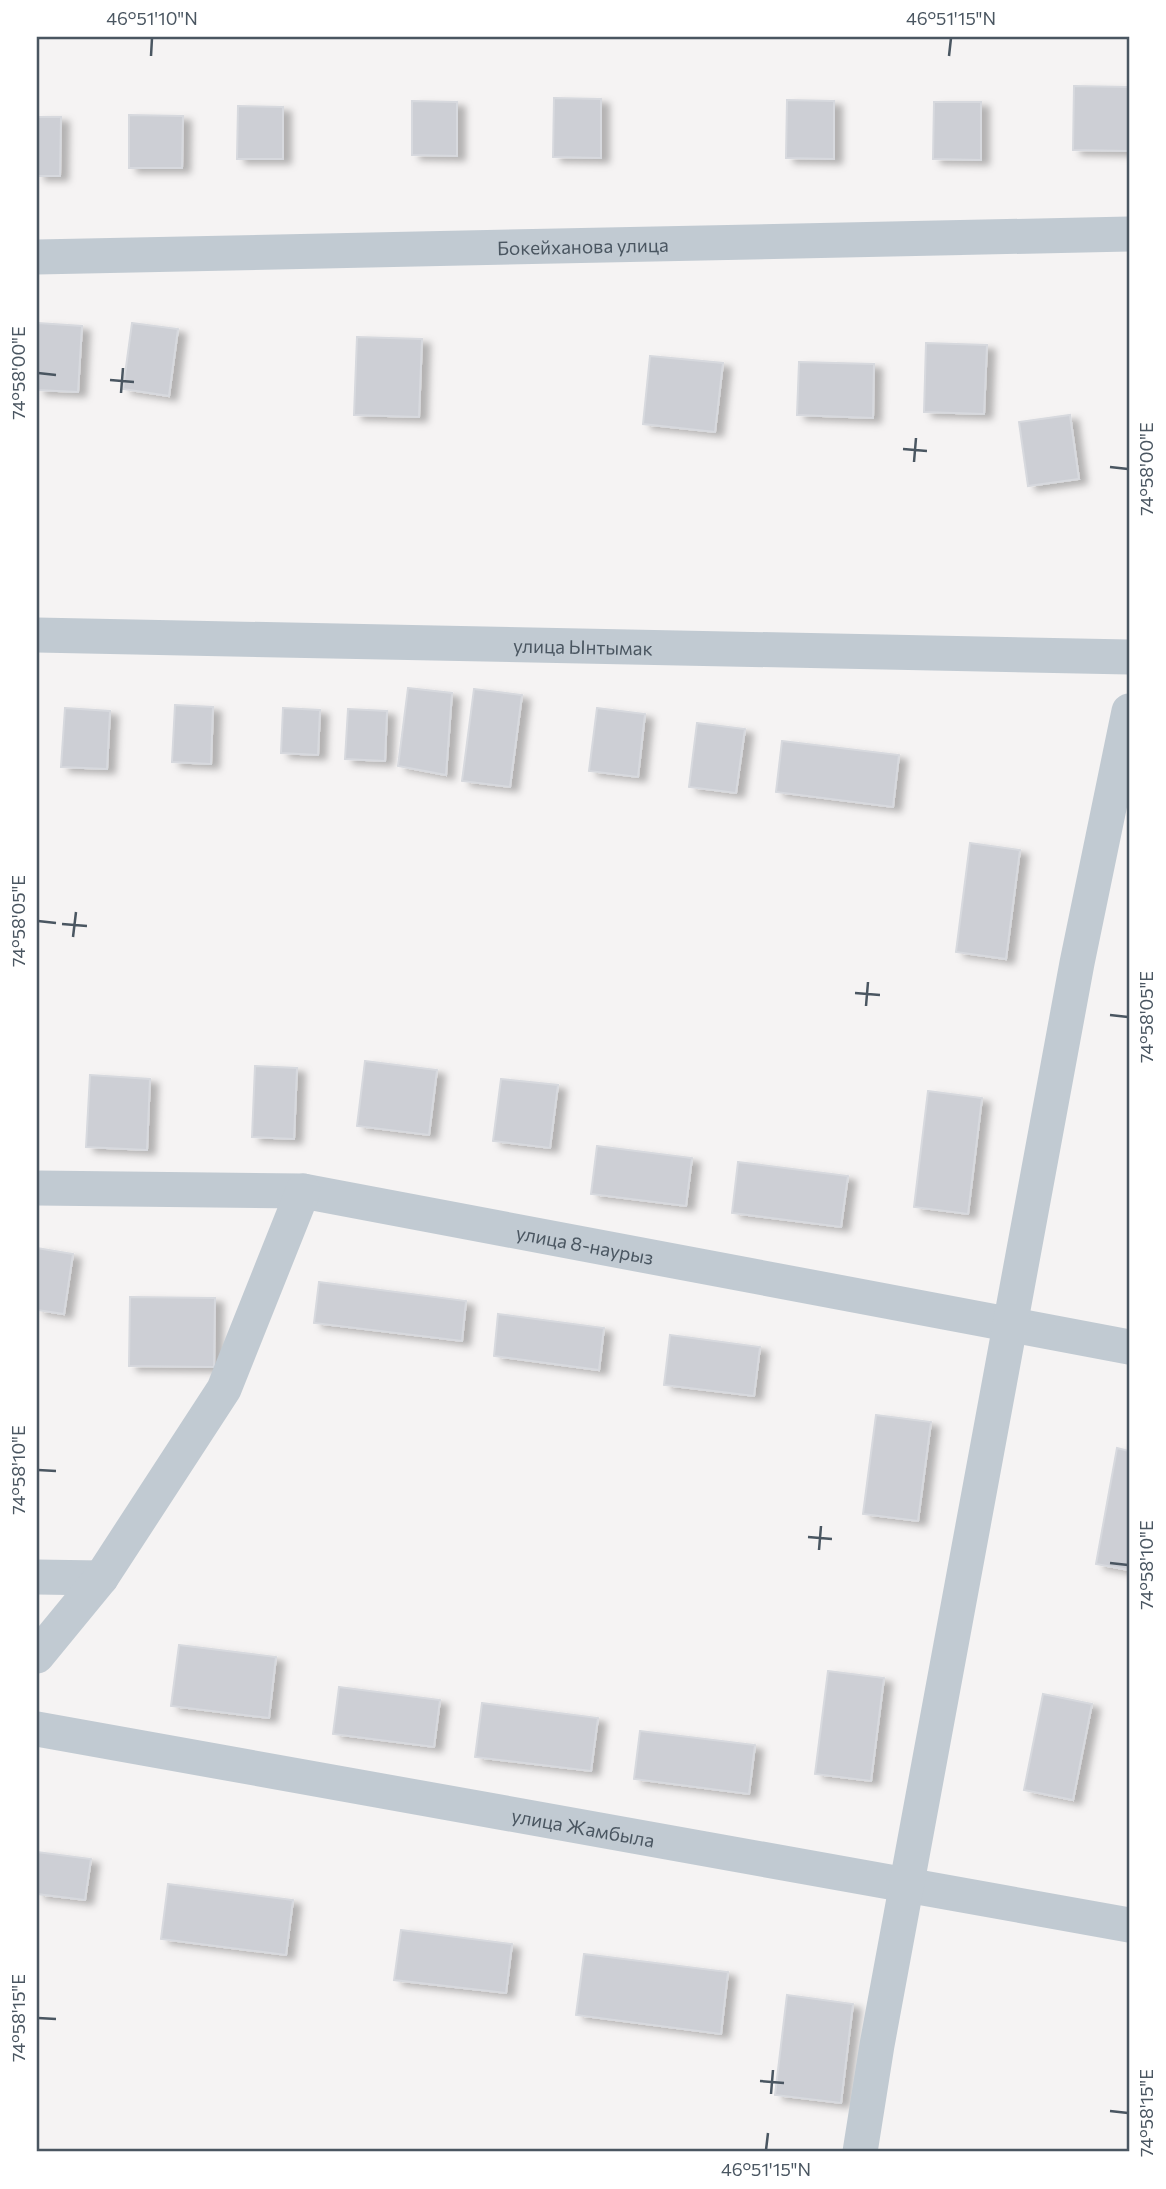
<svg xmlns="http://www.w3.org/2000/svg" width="1166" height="2189" viewBox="0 0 1166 2189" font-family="Commissioner,sans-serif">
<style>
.building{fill:#cdcfd5;stroke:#d7d9de;stroke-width:2;filter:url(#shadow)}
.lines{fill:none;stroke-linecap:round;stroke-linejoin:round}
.minor{stroke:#c1cad2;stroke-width:35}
.ticks{fill:none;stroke:#4a5661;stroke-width:2.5}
.labels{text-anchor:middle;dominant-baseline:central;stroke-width:5;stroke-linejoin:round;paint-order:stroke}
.street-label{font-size:19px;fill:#4a5661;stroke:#fff}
.neatline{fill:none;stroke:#4a5661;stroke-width:2.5}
.ticks-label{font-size:18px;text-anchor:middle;fill:#4a5661}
</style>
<defs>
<filter id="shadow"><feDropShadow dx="8" dy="4.5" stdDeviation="3.5" flood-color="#0004"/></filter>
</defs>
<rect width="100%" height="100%" fill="#f5f3f3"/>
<path class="building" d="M1074,86l55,1v64l-56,-1z
M554,98l47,1v59l-48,-1z
M787,100l47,1v58l-48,-1z
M412,101l45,1v54l-45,-1z
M934,102h47v58l-48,-1z
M238,106l45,1v52h-46z
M129,115l54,1 -1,52h-53z
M37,117h24l-1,59h-23z
M38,323l44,3 -4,66 -41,-2z
M132,323l46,6 -9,67 -46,-7z
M357,337l65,2 -3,78 -65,-2z
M926,343l61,2 -3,69 -60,-2z
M650,356l73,7 -8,69 -72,-8z
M799,362l75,2 -1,54 -76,-3z
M1070,415l9,64 -51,7 -9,-64z
M408,688l44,5 -6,82 -48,-9z
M474,689l48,6 -12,92 -48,-6z
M175,705l38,2 -2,57 -39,-2z
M65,708l45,3 -3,58 -46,-2z
M283,708l37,2 -2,45 -37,-2z
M597,708l48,6 -7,63 -49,-6z
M348,709l39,2 -2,50 -40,-2z
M697,723l48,6 -9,64 -47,-6z
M782,741l117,14 -6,52 -117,-15z
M970,843l50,7 -14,109 -50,-7z
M365,1061l72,9 -8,65 -72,-9z
M255,1066l42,2 -3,71 -42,-2z
M90,1075l60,4 -3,71 -61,-3z
M501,1079l57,6 -8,63 -57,-7z
M928,1091l54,7 -14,116 -54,-7z
M597,1146l95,12 -6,48 -95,-12z
M738,1162l110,14 -7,51 -109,-14z
M37,1248l36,6 -9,60 -27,-4z
M319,1282l147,19 -4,40 -148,-18z
M130,1297l85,1 -1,69 -85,-1z
M498,1314l106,14 -5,42 -105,-14z
M670,1335l90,12 -6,49 -90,-11z
M876,1415l55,7 -13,99 -55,-7z
M1117,1448l12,3v119l-33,-6z
M179,1645l97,12 -7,61 -98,-12z
M828,1671l56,7 -13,103 -56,-7z
M339,1687l101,13 -6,47 -101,-13z
M1043,1694l49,10 -19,96 -49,-10z
M482,1703l116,15 -7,53 -116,-14z
M640,1731l115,14 -6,49 -115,-15z
M37,1852l54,7 -6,41 -48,-6z
M168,1884l125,16 -7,55 -125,-16z
M401,1930l111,14 -6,49 -112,-13z
M584,1954l144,18 -7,62 -145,-19z
M787,1995l66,9 -12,99 -66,-8z"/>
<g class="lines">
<g class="minor">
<path id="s1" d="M37,257l1092,-23"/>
<path id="s2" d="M37,635l1092,22"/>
<path id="s3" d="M37,1188l266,3 826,156"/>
<path d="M37,1577l64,1"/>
<path d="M37,1656l64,-78 123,-189 79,-198"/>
<path id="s4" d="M37,1729l1092,196"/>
<path d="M860,2152l17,-107 200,-1082 52,-252"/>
</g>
</g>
<path class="ticks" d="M151,56l1,-18M949,56l2,-18M38,373l18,2M110,380l24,2M121,393l2,-25M903,449l24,2M914,462l2,-24M1110,467l18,2M38,921l18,2M62,924l25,2M73,937l3,-25M855,993l25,2M866,1006l2,-24M1110,1015l18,2M38,1470l18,1M808,1537l24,2M819,1550l2,-24M1110,1563l18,2M38,2018l18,1M760,2081l24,2M771,2094l2,-24M1110,2111l18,2M766,2150l2,-17"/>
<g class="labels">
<g class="street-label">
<text stroke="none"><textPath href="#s1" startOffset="546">Бокейханова улица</textPath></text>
<text stroke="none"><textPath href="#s2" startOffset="546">улица Ынтымак</textPath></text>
<text stroke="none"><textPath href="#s3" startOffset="553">улица 8-наурыз</textPath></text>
<text stroke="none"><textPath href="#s4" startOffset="555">улица Жамбыла</textPath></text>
</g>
</g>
<rect width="1166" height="2189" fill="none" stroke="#ffffff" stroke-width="77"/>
<rect x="38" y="38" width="1090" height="2112" class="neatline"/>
<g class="ticks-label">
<text x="152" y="25">46°51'10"N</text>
<text x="951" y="25">46°51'15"N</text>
<text transform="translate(19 373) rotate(-90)" y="6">74°58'00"E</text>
<text transform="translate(1147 469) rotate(-90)" y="6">74°58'00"E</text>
<text transform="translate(19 921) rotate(-90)" y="6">74°58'05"E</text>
<text transform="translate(1147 1017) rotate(-90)" y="6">74°58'05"E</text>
<text transform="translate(19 1470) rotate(-90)" y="6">74°58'10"E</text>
<text transform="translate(1147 1565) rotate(-90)" y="6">74°58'10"E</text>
<text transform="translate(19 2018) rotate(-90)" y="6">74°58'15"E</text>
<text transform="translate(1147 2113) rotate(-90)" y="6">74°58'15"E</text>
<text x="766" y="2176">46°51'15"N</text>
</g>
</svg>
